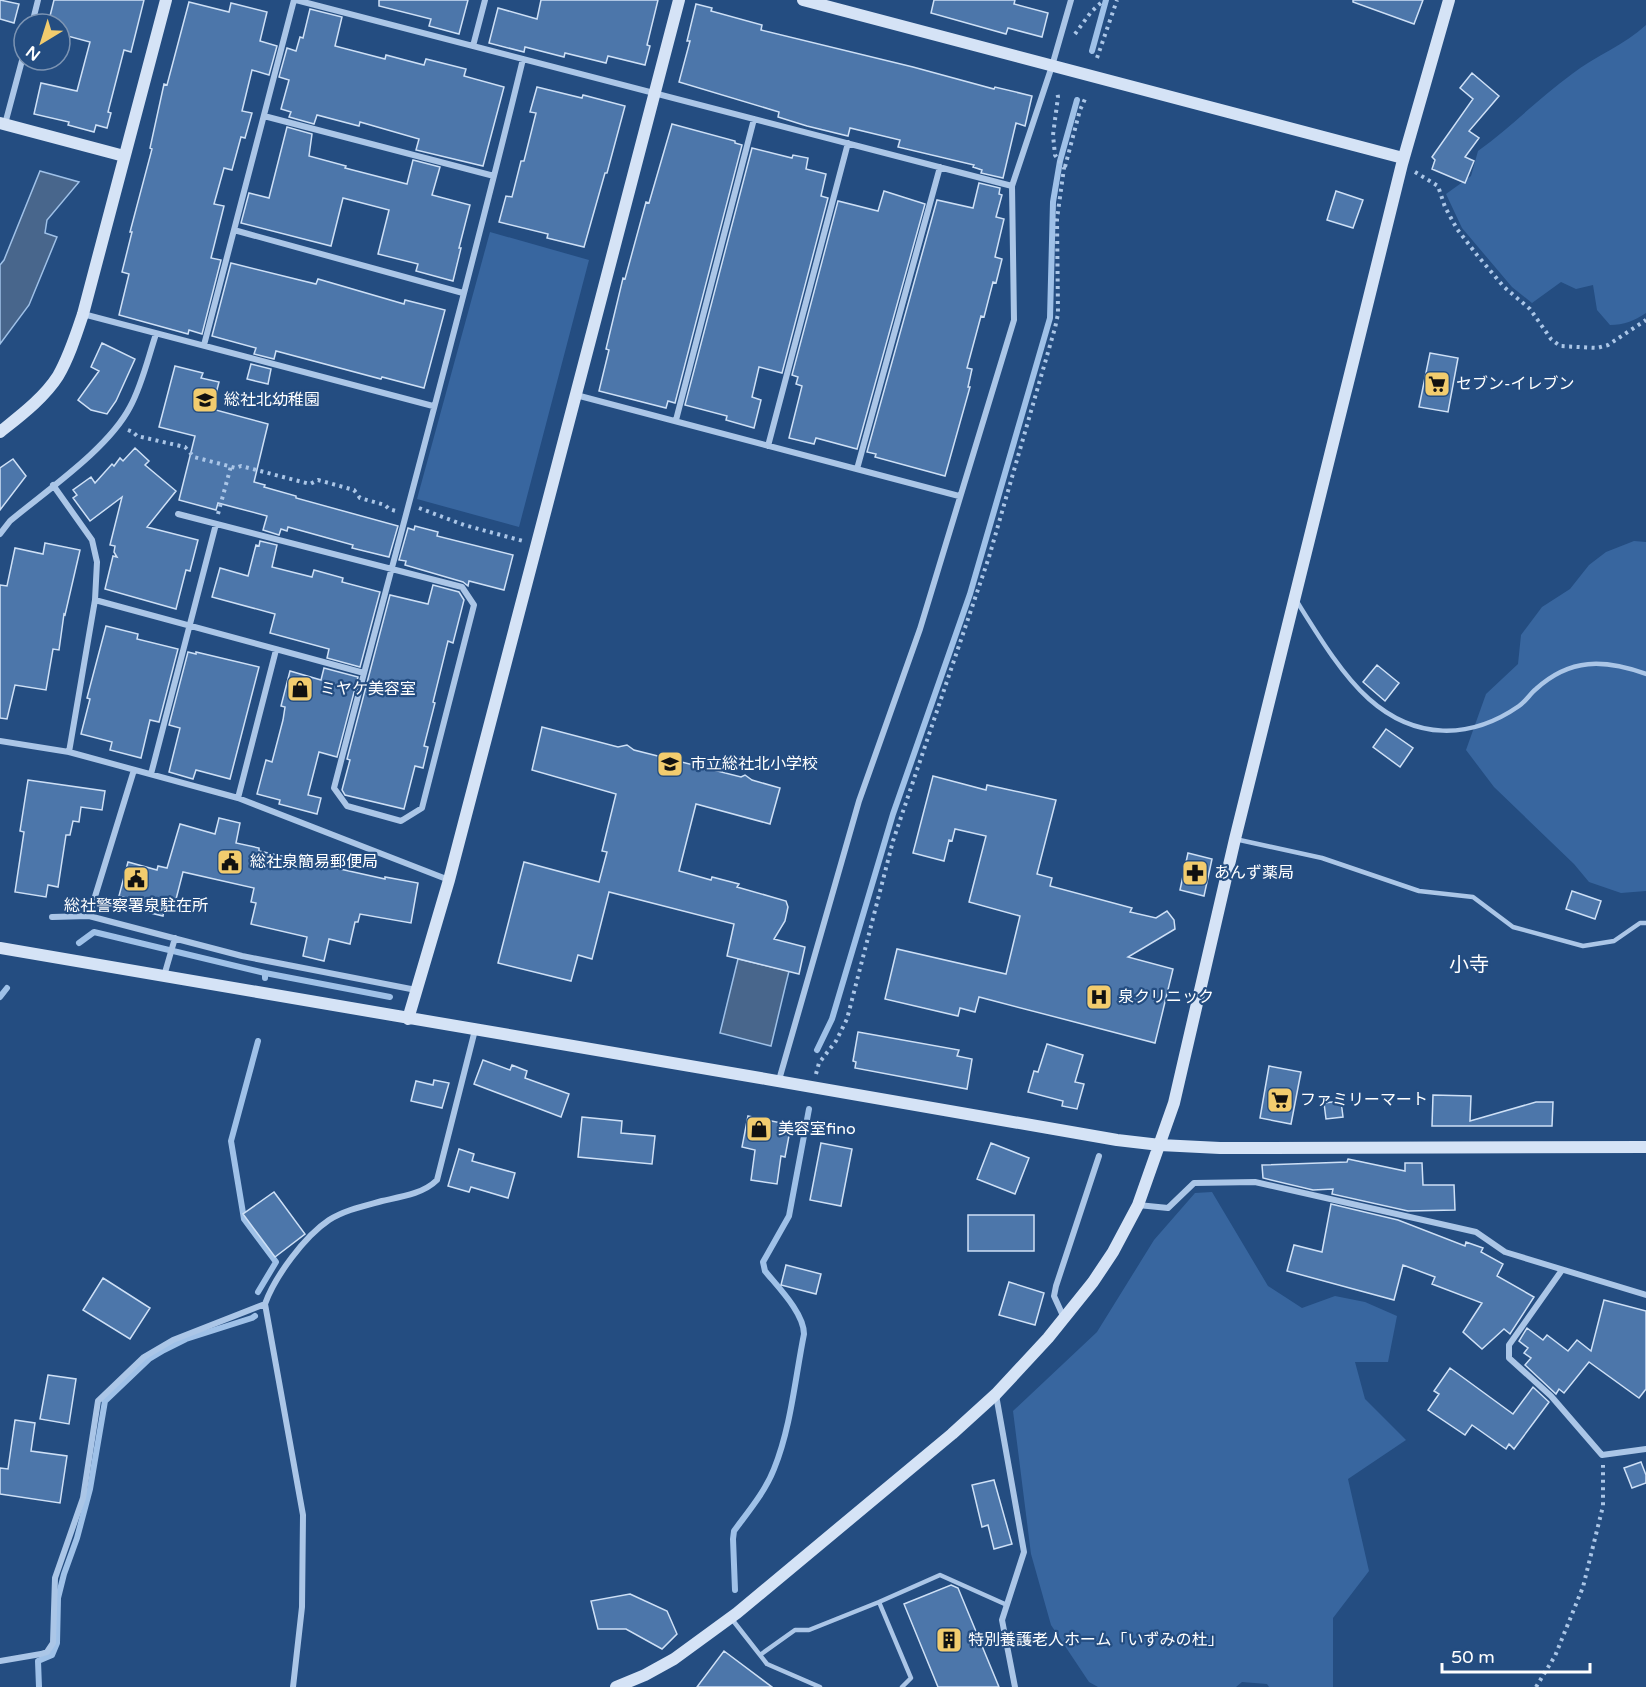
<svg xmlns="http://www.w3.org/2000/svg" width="1646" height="1687" viewBox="0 0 1646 1687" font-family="'Varela Round','Noto Sans JP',sans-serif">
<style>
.green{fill:#38669f}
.water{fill:#48668c;stroke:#9fc1e8;stroke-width:1.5}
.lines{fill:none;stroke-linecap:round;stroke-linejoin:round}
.stream{stroke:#9fc1e8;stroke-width:6}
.building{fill:#4c76aa;stroke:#cee0f6;stroke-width:1.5}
.path{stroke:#abc6e7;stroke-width:4;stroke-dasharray:3 4.5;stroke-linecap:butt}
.lane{stroke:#abc6e7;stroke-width:4.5}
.street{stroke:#abc6e7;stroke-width:6}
.secondary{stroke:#d5e3f6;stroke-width:12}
.labels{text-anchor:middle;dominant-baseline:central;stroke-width:4.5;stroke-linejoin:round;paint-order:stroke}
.poi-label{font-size:16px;fill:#fff;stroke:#244d81;text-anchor:start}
.quarter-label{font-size:20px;fill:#fff;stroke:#244d81}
</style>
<rect width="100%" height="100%" fill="#244d81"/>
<path class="green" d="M1646,25v288c-12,8 -22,12 -36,12l-13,-15 -4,-25 -17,4 -15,-7 -29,21 -20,-16 -50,-59 -16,-34 25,-18 7,-25c33,-24 61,-53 94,-77 23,-18 53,-29 74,-49z
M490,232l99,28 -70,267 -102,-28z
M1634,541l12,1v349l-25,2 -32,-11 -15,-18 -80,-77 -28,-37 20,-56 32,-30 3,-29 21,-28 28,-18 19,-24 17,-13z
M1212,1192l56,94 34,22 33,-12 30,6 32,14 -9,46h-33l10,37 41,41 -58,39 21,92 -36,47v69h-64l-2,-3 -25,-2 -6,5h-138l-9,-5 -38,-57 -20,-71 -18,-143 84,-79 57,-92 41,-47z"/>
<path class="water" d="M40,171l39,11 -32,38 -2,13 12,4 -28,68 -29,39v-79l4,-5z
M738,959l51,12 -18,75 -51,-13z"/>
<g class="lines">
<path class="stream" d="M1092,51l14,-51
M79,943l15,-11 171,41
M265,978v-5l125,24
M0,997l7,-9
M258,1041l-27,100 13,78 32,43 -18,30
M817,1050l15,-31 61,-205 77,-220 80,-276 3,-116 7,-41 17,-61
M735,1590l-2,-51 1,-8c14,-19 31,-39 40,-62 17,-42 21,-90 30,-135 0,-21 -26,-47 -39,-63l-2,-9 26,-46 20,-107
M39,1687l-1,-26 14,-6 5,-12 1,-45 6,-24 13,-36 13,-49 15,-88 44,-42 15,-9 22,-11 66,-21 3,-2"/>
</g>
<path class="building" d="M0,0l19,4 -5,19 -14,-4z
M54,0h90l-13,52 -7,-2 -16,62 3,1 -4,15 -11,-3 -2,7 -26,-7 1,-3 -35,-8 7,-31 36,8 13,-49 -30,-8v-10h-12z
M379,0h89l-9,34 -30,-8 2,-7 -52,-13z
M541,0h117l-11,45 3,1 -5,19 -37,-9 -2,7 -41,-10 -1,4 -39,-10 -1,5 -35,-9 9,-35 39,11z
M934,0h81l-1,4 34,9 -6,24 -34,-9 -2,6 -75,-21z
M1353,0h70l-9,24 -61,-22z
M189,2l40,10 2,-9 36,9 -7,29 17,5 -8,29 -17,-5 -10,41 10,2 -7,25 -4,-1 -9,33 -8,-2 -10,36 10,2 -13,52 10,2 -19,74 -13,-4 -1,4 -69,-19 10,-41 -7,-2 10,-40h-2l22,-83 -2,-1 14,-64 3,1z
M696,4l16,4 -1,3 51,14 -1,5 152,37 81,22 1,-2 37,9 -7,30 -9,-3 -13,55 -22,-5 1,-3 -9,-3 1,-2 -76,-18 2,-7 -50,-12 -2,8 -41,-10 -29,-9 1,-5 -100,-30 11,-41h-3z
M310,9l32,8 -7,29 50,13 1,-4 38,10 2,-6 40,10 -2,7 40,11 -21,79 -67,-16 3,-11 -59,-17 -1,4 -42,-11 -3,9 -25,-7 2,-5 -10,-3 8,-29 -10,-3 8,-29 9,3 4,-14 3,1z
M1472,73l27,23 -30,35 10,7 -14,19 9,4 -9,22 -33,-14 3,-9 -3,-3 41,-58 -13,-11z
M537,87l45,11 1,-3 42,11 -18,67h-2l-21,74 -37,-9 1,-4 -49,-12 7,-26 6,1 9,-36h3l12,-48 -6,-1z
M672,124l63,17v2l7,2 -67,258 -7,-2 -2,7 -67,-17 10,-41 -3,-1 17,-71 2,1 21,-77 3,1z
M287,127l25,7 -3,22 37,10 -1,2 62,16 6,-24 27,7 -8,28 38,10 -11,43h2l-8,33 -37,-10 2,-7 -40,-10 11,-44 -46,-12 -12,48 -90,-23 8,-30 20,5z
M752,148l40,10 1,-3 15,3 -2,11 20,5 -5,22 7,2 -46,175 -23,-6 -7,30 9,3 -7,28 -28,-8 1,-4 -42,-11z
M979,183l21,5 -1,6 3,1 -6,22 8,2 -9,38 7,2 -6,24 -3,-1 -9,35 -3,-1 -14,52 5,1 -4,18h2l-25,89 -70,-19 1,-3 -9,-2 70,-252 36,8z
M884,191l41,13 -68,245 -41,-11 -2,6 -25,-6 13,-52 -6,-2 2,-7 -6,-2 46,-174 40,10z
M1336,191l27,9 -10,28 -26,-8z
M231,263l85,21 2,-5 86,25 1,-4 40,10 -21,78 -42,-11 -1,2 -105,-28 -2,8 -20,-5 2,-6 -44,-12z
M102,343l33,16 -19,42 -9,13 -16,-4 -13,-10 21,-29 -8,-4z
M1430,353l28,5 -10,54 -29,-5z
M251,364l20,5 -3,15 -21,-5z
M175,366l28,7 -2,5 18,4 -7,27 56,15 -14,58 11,3 -1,2 32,9v2l102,28 -9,31 -37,-9 1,-3 -65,-18 -1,4 -6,-2 -2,6 -16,-5 4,-14 -49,-13 -2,7 -37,-10 16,-64 -36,-9z
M135,448l14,13 -4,4 31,26 -29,36 51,13 -8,31 -4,-1 -10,39 -71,-20 8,-33 4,1 -3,-5 1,-6 -5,-1 12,-48 -32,24 -17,-23 4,-3 -4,-5 18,-13 4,6 17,-19 2,2 6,-8 3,3z
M13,459l13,17 -26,34v-42z
M415,526l23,6 -1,4 76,19 -9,35 -35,-9 -1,5 -5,-4 -58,-17 1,-4 -7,-1 9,-32 6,2z
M260,541l17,4 -5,22 40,10 2,-7 29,8 -1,4 38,10 -20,75 -33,-9 2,-9 -59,-16 5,-19 -63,-17 8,-29 28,8 8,-31 3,1z
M45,543l35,7 -15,65 -1,-1 -5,36 -6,-1 -7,41 -31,-5 -8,34 -7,-1v-133l7,1 8,-38 28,6z
M433,585l26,7 5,8 -11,43 -5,-2 -15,61 2,1 -11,43 4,1 -5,21 -8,-2 -11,43 -59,-14 -3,-5 8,-30 -3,-1 43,-164 38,9z
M106,626l32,8 -1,5 41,10 -19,73 -9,-2 -9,38 -31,-8 2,-8 -31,-8 9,-35 -3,-1z
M188,652l8,2v-2l63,15 -29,112 -34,-9 -3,9 -24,-7 11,-44 -11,-3z
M1377,665l22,18 -14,18 -22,-19z
M324,668l34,9 -21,80 -18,-5 -11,43 13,3 -4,16 -38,-10 1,-4 -23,-6 9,-34 6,2 11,-42 2,-13 -4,-1 9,-35 31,9z
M542,727l76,20 9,-2 7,5 107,27 4,-2 7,5 28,8 -10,36 -74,-20 -17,67 32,9 1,-3 27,7 -2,3 49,14 2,6 -3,14 -11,18 31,8 -6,27 -72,-18 7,-32 -125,-32 -17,67 -14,-4 -7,26 -73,-18 26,-101 75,20 8,-30 -5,-1 14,-57 -84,-24z
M1386,729l27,19 -13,19 -27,-20z
M933,776l53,14 1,-5 69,15 -19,74 15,4 -2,8 82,22 -2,4 26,6 11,-7 7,9 1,9 -47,28 45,12 -18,74 -176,-46 -4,15 -15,-4 -2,8 -73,-17 12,-50 109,25 14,-58 -51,-14 17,-66 -31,-7 -3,12 -3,-1 -5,21 -31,-8z
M28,780l77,11 -3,19 -21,-3 -2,15 -6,-1 -3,14h-4l-8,52 -10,-2 -2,12 -31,-5 9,-60 -4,-1z
M219,818l21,5 -4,20 23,5v3l126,28v-2l33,6 -7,40 -51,-9 -2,8h-3l-5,22 -21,-5 -5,22 -21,-5 4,-19 -56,-13 5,-21 -5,-1 3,-14 -71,-16 -9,35 -9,-2 -2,11 -17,-4 2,-8 -29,-8 9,-34 29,8 1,-4 9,2 13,-44 35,10z
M1188,853l24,6 -8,37 -24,-6z
M1572,891l29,10 -6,18 -29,-10z
M858,1032l101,18 -2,6 15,3 -5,30 -112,-21 1,-6 -3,-1z
M1047,1044l36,11 -8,27 9,2 -7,25 -15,-3 1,-5 -35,-9 6,-21 4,1z
M483,1060l27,10 2,-5 15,6 -2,7 44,16 -8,23 -87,-33z
M1269,1066l32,6 -10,52 -31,-6z
M434,1080l15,3 -7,25 -31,-7 5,-20 17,4z
M1433,1095l38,1 -1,25 66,-19h17l-1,24h-120z
M1341,1101l2,16 -17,2 -2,-16z
M748,1116l43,9 -6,32 -4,-1 -4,28 -26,-4 4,-30 -13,-3z
M582,1117l40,4 -1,12 34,3 -3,28 -74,-7z
M821,1143l31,6 -11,57 -31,-6z
M991,1143l38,15 -14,36 -38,-15z
M459,1149l15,5 -2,7 43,12 -7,25 -37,-11 -2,5 -21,-6z
M1348,1159l57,12v-8h17l1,22h31l1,25 -47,1 -76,-17 1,-5 -20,1 -50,-12 -1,-13 85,-3z
M274,1192l31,42 -30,23 -32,-43z
M1331,1204l67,16 67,26 1,-4 17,6 -2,4 22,12 -6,12 37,21 -24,37 -6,-5 -22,20 -19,-17 19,-29 -50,-19 3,-7 -32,-12 -9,35 -107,-29 7,-26 28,7z
M968,1215h66v36h-66z
M786,1265l35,9 -5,20 -35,-9z
M103,1278l47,30 -20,31 -47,-29z
M1009,1282l35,11 -9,32 -36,-10z
M1604,1300l42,11v78l-7,9 -50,-36 -25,31 -5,-4 -3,5 -31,-29 6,-7 -7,-5 4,-5 -9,-7 8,-13 16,12 4,-5 21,16 9,-11 14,11z
M1450,1368l63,46 20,-27 16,15 -35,47 -5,-5 -3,5 -34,-24 -7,10 -37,-25 11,-16 -5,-3z
M48,1375l28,4 -7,45 -29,-5z
M15,1420l20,3 -4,28 36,5 -7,47 -60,-9v-26l8,1z
M1641,1462l5,13v8l-14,5 -8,-20z
M994,1480l18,64 -18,5 -6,-24 -6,2 -10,-42z
M951,1585l7,3 41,99h-61l-34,-83z
M630,1594l37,17 10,23 -15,15 -36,-20h-28l-7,-28z
M724,1651l48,36h-75z"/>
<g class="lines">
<path class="path" d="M1075,34l16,-22 13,-12
M1097,58l20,-58
M1065,167l15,-57 5,-11
M1415,172l23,14 7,21 12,22 20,26 27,32 26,22 21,30 9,7 37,2 11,-3 38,-25
M128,430l5,2 4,4 48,11 9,10 42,11 5,-2 69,18 8,-4 36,10 6,8 25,7 4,4 7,2
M419,508l45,17 59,16
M218,514l13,-48
M816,1074l3,-11 17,-22 11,-22 46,-178 96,-284 66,-229 3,-14 -1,-95 7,-51 -9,-13 -2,-20 5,-38 -1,-6
M1536,1687l19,-31 28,-69 20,-81v-41"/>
<path class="lane" d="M1296,600c20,32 45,74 73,99 46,41 101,41 150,7 7,-5 11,-12 17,-17 34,-31 68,-30 110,-15
M1235,839l87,19 97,33 54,6 40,30 70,19 31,-5 26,-18h6
M879,1602l61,-27 67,30
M731,1618l36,46 53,23
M760,1655l35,-25h14l70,-28 32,76 -9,9"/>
<path class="street" d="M296,0l716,186
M32,24l6,-24
M473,46l12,-46
M264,116l230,60
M5,124l19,-71
M234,230l229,63
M83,314l350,92
M204,345l90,-345
M576,395l383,101
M676,420l78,-301
M768,446l80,-303
M857,469l83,-302
M53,485l39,55 5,22 -2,38 -26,152
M178,514l284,73 12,18 -52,203 -21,13 -54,-15 -13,-18c63,-243 130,-485 189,-729
M0,534l10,-13c37,-31 98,-72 120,-114 12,-22 18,-49 26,-73
M95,600l269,73
M0,741l69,11 169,46 211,82
M151,774l65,-250
M238,798l38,-148
M89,916l45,-146
M52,917l37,-1 153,40 174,34
M164,976l11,-38
M779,1080l80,-279 61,-172 94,-309 -2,-134 40,-120 19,-66
M1138,1205l30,3 26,-25 61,-1 221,50 29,20 141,43
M1562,1270l-53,75v13l42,38 51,59 44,-6
M1064,1318l-10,-22 2,-10 43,-130
M996,1395l28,157 -22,68 13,67
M0,1661l41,-7 6,-2 6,-9 2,-65 28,-80 15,-97 46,-44 29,-17 92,-36
M293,1687l9,-80 1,-92 -38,-211c10,-28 40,-68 64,-84 16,-10 35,-14 53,-19 18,-4 41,-7 55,-21l38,-150"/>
<path class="secondary" d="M803,0l600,158
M0,123l124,33
M0,432c20,-16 44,-34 58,-56 11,-19 18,-41 25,-62l83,-314
M0,948c372,65 745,126 1117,192l43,5 60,3 426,-1
M408,1019l41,-139 230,-880
M616,1687l29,-12 29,-16 63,-46 215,-179 44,-40 52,-56 45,-56 20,-30 25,-47 36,-102 61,-264 167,-675 47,-164"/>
</g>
<defs>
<symbol id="supermarket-square" viewBox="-11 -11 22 22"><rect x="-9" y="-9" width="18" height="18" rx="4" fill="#f2cc6e" stroke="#244d81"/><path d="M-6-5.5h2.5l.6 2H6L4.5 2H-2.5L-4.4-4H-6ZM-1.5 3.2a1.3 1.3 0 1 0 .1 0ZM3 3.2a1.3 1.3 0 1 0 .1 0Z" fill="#111"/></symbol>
<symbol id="school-square" viewBox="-11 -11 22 22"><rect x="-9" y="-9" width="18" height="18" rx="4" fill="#f2cc6e" stroke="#244d81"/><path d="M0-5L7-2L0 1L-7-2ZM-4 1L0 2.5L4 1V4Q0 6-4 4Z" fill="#111"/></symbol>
<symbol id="shop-square" viewBox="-11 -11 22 22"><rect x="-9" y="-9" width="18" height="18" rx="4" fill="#f2cc6e" stroke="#244d81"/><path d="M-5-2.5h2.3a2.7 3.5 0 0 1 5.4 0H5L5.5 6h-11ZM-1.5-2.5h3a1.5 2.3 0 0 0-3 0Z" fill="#111"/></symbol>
<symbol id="civic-square" viewBox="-11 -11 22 22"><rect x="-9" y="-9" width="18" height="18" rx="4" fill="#f2cc6e" stroke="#244d81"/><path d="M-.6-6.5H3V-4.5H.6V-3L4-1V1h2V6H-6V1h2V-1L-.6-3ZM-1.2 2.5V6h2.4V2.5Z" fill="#111"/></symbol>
<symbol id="pharmacy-square" viewBox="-11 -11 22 22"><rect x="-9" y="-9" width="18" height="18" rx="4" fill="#f2cc6e" stroke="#244d81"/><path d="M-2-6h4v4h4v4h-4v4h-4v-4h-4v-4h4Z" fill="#111"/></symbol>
<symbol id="hospital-square" viewBox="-11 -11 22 22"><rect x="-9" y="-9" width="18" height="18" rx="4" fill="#f2cc6e" stroke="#244d81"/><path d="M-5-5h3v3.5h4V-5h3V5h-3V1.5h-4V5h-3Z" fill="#111"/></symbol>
<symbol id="building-square" viewBox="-11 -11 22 22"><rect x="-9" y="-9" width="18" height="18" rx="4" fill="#f2cc6e" stroke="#244d81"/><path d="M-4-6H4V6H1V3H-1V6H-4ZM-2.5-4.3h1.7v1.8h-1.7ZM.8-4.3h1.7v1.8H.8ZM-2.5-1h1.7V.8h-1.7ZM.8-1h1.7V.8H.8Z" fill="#111"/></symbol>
</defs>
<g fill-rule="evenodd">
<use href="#supermarket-square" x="1422" y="369" width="30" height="30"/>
<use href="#school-square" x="190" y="385" width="30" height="30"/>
<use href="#shop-square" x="285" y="674" width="30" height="30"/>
<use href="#school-square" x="655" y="749" width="30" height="30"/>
<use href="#civic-square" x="215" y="847" width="30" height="30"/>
<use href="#pharmacy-square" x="1180" y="858" width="30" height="30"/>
<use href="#civic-square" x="121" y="864" width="30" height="30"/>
<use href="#hospital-square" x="1084" y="982" width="30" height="30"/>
<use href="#supermarket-square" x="1265" y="1085" width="30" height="30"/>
<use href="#shop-square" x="744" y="1114" width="30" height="30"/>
<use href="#building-square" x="934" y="1625" width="30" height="30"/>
</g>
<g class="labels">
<g class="poi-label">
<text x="1456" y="384">セブン-イレブン</text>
<text x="224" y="400">総社北幼稚園</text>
<text x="320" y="689">ミヤケ美容室</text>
<text x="690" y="764">市立総社北小学校</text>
<text x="250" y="862">総社泉簡易郵便局</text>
<text x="1214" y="873">あんず薬局</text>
<text x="136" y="906" text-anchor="middle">総社警察署泉駐在所</text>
<text x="1118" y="997">泉クリニック</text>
<text x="1300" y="1100">ファミリーマート</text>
<text x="778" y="1129">美容室fino</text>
<text x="968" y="1640">特別養護老人ホーム「いずみの杜」</text>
</g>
<g class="quarter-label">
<text x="1469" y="965">小寺</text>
</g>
</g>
<g transform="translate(42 42) rotate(218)"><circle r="28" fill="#244d81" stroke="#7c94b3" stroke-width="1.5"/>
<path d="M0-4.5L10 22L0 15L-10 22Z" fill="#f2cc6e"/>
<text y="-9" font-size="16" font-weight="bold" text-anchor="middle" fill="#ffffff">N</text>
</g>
<path d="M1442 1663v9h148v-9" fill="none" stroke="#ffffff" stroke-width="3"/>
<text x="1451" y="1663" font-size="18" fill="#ffffff" stroke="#244d81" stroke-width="4.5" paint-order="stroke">50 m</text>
</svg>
